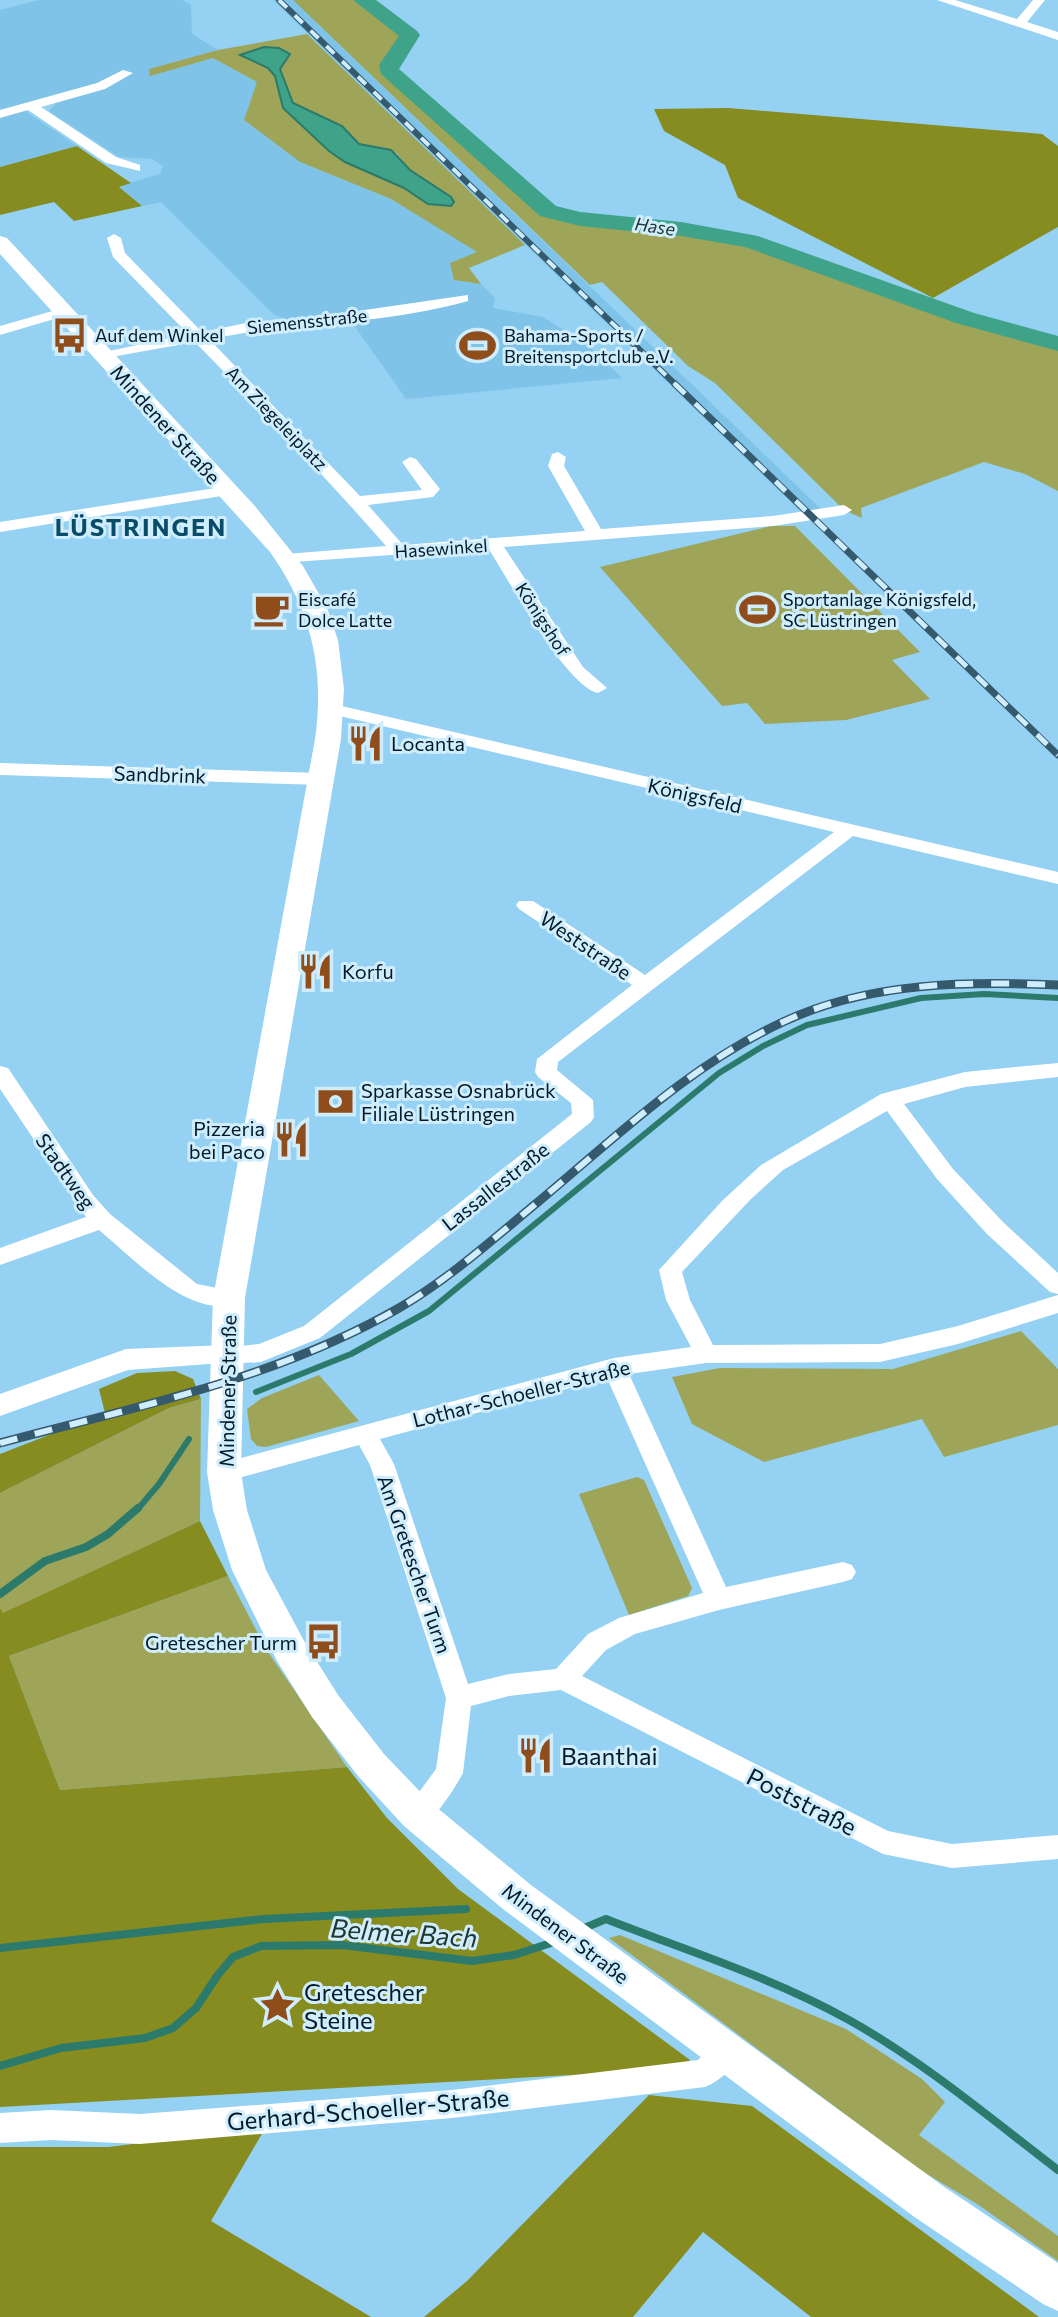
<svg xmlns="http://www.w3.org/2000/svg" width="1058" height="2317" viewBox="0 0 1058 2317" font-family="Commissioner,sans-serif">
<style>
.built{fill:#7fc4e8}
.green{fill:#9ea558;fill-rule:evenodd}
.forest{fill:#868c1f}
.water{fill:#3ea389;stroke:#2c7a6b;stroke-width:2}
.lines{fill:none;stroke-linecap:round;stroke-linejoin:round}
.stream-far1{stroke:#2c7a6b;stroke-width:6}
.stream{stroke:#2c7a6b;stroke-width:8}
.river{fill:#3ea389;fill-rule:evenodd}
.minor{fill:#fff;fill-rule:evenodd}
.tertiary{fill:#fff;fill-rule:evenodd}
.secondary{fill:#fff;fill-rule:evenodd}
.rail-far2-casing{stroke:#35596d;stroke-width:6}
.rail-far1-casing{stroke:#35596d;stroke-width:7}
.rail-casing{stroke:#35596d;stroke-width:9}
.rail-far2{stroke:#d0edfe;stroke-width:4;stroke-dasharray:11;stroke-linecap:butt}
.rail-far1{stroke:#d0edfe;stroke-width:5;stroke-dasharray:14;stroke-linecap:butt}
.rail{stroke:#d0edfe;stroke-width:6;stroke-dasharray:18;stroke-linecap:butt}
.labels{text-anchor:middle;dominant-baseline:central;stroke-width:6;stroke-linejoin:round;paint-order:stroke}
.far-water-label{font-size:18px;font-style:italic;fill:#203730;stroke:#d0edfe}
.far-street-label{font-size:18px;fill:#021a26;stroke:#d0edfe}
.far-poi-label{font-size:18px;fill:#021a26;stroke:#d0edfe;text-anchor:start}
.street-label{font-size:20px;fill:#021a26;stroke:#d0edfe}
.poi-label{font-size:20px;fill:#021a26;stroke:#d0edfe;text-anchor:start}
.far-district-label{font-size:24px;font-weight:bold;letter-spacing:2px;fill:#084c68;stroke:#d0edfe}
.near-poi-label{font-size:24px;fill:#021a26;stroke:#d0edfe;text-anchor:start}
.near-street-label{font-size:24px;fill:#021a26;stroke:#d0edfe}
.near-water-label{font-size:26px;font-style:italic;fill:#203730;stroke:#d0edfe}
</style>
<rect width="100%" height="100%" fill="#94d1f2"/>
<path class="built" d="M39,0h143l9,5 1,29 26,16 -68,19 1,6 62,-17 45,24 -14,38 56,42 91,37 87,53 -24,28 27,4 14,14 -2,10 50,9 43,27 36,34 -216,21 -55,-78h-61l-17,-7 -112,-112 -19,4 -24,-20 42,-12 3,-8 -11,-7 -33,-2 -70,-46 7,-8 16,-5 -54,8 59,40 -77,21v-157z
M273,0h20l529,510 -19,4z"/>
<path class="green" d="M293,0h70l47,35c-7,14 -19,20 -22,35l160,141 32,8 101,10 64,11 220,78 93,26v147l-33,-17 -41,-12 -123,46 1,10 -18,-8 -129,-127 -27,-17 -86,-84 -12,3z
M307,34l218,211 -56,23 12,16 -27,-4 -4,-17 27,-11 -86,-53 -91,-37 -56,-42 13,-38 -44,-24 -63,18 -1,-7 69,-19zM290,54l-10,15 13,34 53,27 13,14 37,9 14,17 14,9 4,25 -23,-16 -60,-26 -16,-11 -46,-43 -8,-32 -7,-8 -27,-13z
M771,526h24l125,126 -28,8 38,39 -84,21 -81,4 -18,-21 -25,3 -122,-139z
M1021,1331l37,38v56l-114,32 -22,-38 -158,43 -72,-38 -20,-47 48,-9 173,1z
M319,1375l40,46 -93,26 -9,-1 -6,-7 -4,-30 15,-11z
M201,1399l-1,122 -200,94v-122l169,-85z
M637,1477l7,3 48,108 -4,8 -59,19 -50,-121z
M228,1576l38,73 81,118 -287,23 -51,-134z
M620,1935l226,94 76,50 23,23 -26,33 139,101v25l-81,-57 -57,-34 -311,-232z"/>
<path class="forest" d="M728,108l314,26 16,12v81l-125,71 -195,-100 -13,-33 -61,-34 -10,-22z
M77,146l54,37 -12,4 23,19 -68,15 -20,-19 -54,13v-48z
M175,1371l18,8 8,20 -32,9 -169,85v-39l105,-41 -6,-24 38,-16z
M200,1521l28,55 -219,80 51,134 287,-23 40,51 71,71 232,171 -10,9 -680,38v-499l3,5z
M649,2095l103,11 287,211h-228l-108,-85 -70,85h-209l43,-36z
M266,2127l-55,94 160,96h-371v-170h109z"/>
<path class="water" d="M264,47l15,1 11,6 -10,15 13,34 49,23 17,18 32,6 19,20 41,27 3,5 -3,4 -23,-2 -24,-16 -59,-26 -16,-11 -46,-43 -8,-32 -7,-8 -28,-13z"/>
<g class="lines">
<path class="stream-far1" d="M256,1392l95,-38 78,-43 290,-238 44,-27 44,-21 114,-27 63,-4 74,4
M137,1510l22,-26 30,-45"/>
<path class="stream" d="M0,1594l45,-33 41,-14 22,-13 30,-26
M582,1929l24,-10c81,32 166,58 243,101 75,42 141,98 209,150
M0,1948l264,-29 202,-10
M0,2066l61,-18 84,-10 28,-10 23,-20 21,-32 16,-19 28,-11 81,-1 130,16 42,-6 40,-13"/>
<path class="river" d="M353,0h23l41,31 3,4 -21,34 157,137 24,6 101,10 77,14 216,77 84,23v15l-102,-28 -211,-76 -64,-11 -101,-10 -40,-10 -159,-142 -2,-9 20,-29z"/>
<path class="minor" d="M937,0h18l62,19 16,-19h12l-18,22 31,10v8z
M123,70l10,3 -28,16 -64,18 75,50 24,8v6l-34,-8 -78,-53 -28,8v-8l97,-27z
M114,234l7,4 4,15 77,79 54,-11h33l179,-26v6c-84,24 -174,21 -259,38l151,157 62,-6 -20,-28 8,-5 6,2 24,30 -7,8 -65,8 35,40 182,-14 -37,-65 4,-12 6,-2 8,5 -2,9 37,63 172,-13 71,-11 8,5 -8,5 -71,11 -269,21 79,120 24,21 -9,5c-33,-8 -89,-113 -110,-145l-208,15 -2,-4 2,-4 6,-1 100,-8c-60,-69 -125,-136 -191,-204l-95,17v-6l88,-19 -75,-77 -6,-19z
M63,308l5,1v6l-68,20v-9z
M228,486l6,2v6l-234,38v-10z
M333,704l725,168v12l-205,-48 -295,226 -1,8 36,30 1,17 -3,5 -271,216 -59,24 -35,2 -8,-3 -4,-6 4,-6 41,-5 45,-18 268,-212 -1,-11 -33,-26 -3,-5 2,-13 95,-74 -113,-76 -3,-4 3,-4h14l112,74 189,-143 -507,-119 -3,-4z
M0,763l321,10 9,6 -9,6 -321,-10z
M1058,1063v14l-93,10 -61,17 49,65 50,53 55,51v21l-8,-2 -63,-58 -50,-55 -50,-68 -104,59 -32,29 -69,73 8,28 23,45 167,-1 78,-18 100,-31v18l-100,31 -78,18 -174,1 -77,11 97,213 117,-25 9,3 4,7 -4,7 -9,3 -124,28 -84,24 -29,16 -24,26 306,155 64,13 106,-9v24l-106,9 -69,-14 -322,-164 -52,6 -38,10 -8,67c-6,12 -26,42 -36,50 -7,4 -13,2 -20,0l-4,-9 33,-45 10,-71 -76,-233 -11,-20 -135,37 -9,-3 -3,-7 3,-7 399,-107 77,-11 -25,-47 -7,-30 63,-69 39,-36 120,-71 84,-22zM607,1378l96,215 -84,25 -31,16 -32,35 -47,5 -41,10 -74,-220 -14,-25z
M0,1066l8,2 85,127 17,19 87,70 40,8 4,6 -4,6c-48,15 -104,-46 -138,-74l-99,35v-17l86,-31 -86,-128z
M726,2039l11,4 4,10c-7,15 -21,28 -36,34l-253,31 -312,26 -89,-4 -51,3v-30l51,-3 89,4 312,-24 246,-30 17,-17z"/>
<path class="tertiary" d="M226,1345l10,3 4,7 -4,7 -108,8 -128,46v-22l126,-45z"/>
<path class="secondary" d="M0,236l7,2 247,267 49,61 24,42 11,32 6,49 -3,50 -96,559 -4,174 6,38 19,60 37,69 35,56 46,59 46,48 101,83 412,301 115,77v48l-15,-7 -130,-88 -410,-307 -99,-83 -46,-50 -46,-59 -35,-56 -45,-91 -19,-60 -6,-38 6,-174 102,-559c10,-71 -4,-129 -45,-187l-270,-298z"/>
<defs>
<path id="rail-far2" d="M279,0l398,386"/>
<path id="rail-far1" d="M675,384l383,371"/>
<path id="rail" d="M0,1443c135,-36 276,-64 399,-135 50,-29 94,-69 139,-106 78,-65 153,-138 247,-181 85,-39 182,-40 273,-36"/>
</defs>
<use href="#rail-far2" class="rail-far2-casing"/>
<use href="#rail-far1" class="rail-far1-casing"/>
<use href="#rail" class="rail-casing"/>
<use href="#rail-far2" class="rail-far2"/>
<use href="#rail-far1" class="rail-far1"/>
<use href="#rail" class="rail"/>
</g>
<defs>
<symbol id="bus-bare" viewBox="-9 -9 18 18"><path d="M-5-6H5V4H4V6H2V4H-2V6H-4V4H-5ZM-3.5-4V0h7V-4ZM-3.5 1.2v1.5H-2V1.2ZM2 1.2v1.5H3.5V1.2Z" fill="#8f4d1c" stroke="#d0edfe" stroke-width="2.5" paint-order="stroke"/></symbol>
<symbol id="stadium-bare" viewBox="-9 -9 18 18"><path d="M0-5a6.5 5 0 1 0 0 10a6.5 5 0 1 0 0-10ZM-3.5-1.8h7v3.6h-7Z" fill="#8f4d1c" stroke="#d0edfe" stroke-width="2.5" paint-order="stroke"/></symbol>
<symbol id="cafe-bare" viewBox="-9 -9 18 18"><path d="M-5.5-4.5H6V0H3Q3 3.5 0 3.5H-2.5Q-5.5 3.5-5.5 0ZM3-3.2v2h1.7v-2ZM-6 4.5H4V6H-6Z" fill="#8f4d1c" stroke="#d0edfe" stroke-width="2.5" paint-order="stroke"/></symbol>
<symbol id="restaurant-bare" viewBox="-9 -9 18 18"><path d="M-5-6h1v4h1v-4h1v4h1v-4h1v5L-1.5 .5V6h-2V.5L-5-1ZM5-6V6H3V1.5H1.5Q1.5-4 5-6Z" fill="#8f4d1c" stroke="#d0edfe" stroke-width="2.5" paint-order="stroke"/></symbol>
<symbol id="bank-bare" viewBox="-9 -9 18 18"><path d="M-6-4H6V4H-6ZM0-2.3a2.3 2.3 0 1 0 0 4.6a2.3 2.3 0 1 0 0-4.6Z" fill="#8f4d1c" stroke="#d0edfe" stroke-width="2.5" paint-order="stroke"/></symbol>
<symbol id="sight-bare" viewBox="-9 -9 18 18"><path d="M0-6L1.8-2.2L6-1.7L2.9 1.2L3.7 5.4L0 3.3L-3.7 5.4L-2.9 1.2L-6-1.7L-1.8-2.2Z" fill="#8f4d1c" stroke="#d0edfe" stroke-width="2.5" paint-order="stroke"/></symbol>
</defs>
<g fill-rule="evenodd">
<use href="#bus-bare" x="44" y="310" width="51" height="51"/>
<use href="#stadium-bare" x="452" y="320" width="51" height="51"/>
<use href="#cafe-bare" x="246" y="584" width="51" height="51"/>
<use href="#stadium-bare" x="732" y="584" width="51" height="51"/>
<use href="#restaurant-bare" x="340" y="718" width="51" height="51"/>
<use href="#restaurant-bare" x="290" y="946" width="51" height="51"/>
<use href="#bank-bare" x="310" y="1076" width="51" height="51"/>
<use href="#restaurant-bare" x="266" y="1114" width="51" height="51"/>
<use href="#bus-bare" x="298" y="1616" width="51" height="51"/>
<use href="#restaurant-bare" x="510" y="1730" width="51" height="51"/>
<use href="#sight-bare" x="252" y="1980" width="51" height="51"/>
</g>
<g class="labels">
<g class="far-water-label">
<text transform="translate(655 226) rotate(8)">Hase</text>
</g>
<g class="far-street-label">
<text transform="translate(307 321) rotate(-6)">Siemensstraße</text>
<text transform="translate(277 418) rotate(46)">Am Ziegeleiplatz</text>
<text transform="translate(441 548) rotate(-4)">Hasewinkel</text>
<text transform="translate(543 619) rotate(57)">Königshof</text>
</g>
<g class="far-poi-label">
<text x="95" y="335">Auf dem Winkel</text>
<text x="504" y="335">Bahama-Sports /<tspan x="504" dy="21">Breitensportclub e.V.</tspan></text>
<text x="298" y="599">Eiscafé<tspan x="298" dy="21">Dolce Latte</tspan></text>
<text x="783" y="599">Sportanlage Königsfeld,<tspan x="783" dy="21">SC Lüstringen</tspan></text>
</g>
<g class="street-label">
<text transform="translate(166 424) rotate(48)">Mindener Straße</text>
<text transform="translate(160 774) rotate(2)">Sandbrink</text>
<text transform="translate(695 795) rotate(13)">Königsfeld</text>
<text transform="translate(586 945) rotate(34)">Weststraße</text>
<text transform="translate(66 1171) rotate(55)">Stadtweg</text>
<text transform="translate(495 1186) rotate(-38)">Lassallestraße</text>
<text transform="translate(227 1391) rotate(-89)">Mindener Straße</text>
<text transform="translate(521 1393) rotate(-14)">Lothar-Schoeller-Straße</text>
<text transform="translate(415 1564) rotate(71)">Am Gretescher Turm</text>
<text transform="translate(566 1933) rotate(37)">Mindener Straße</text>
</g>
<g class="poi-label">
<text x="391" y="743">Locanta</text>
<text x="342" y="971">Korfu</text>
<text x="361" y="1090">Sparkasse Osnabrück<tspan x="361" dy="23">Filiale Lüstringen</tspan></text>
<text x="265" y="1128" text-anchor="end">Pizzeria<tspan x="265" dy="23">bei Paco</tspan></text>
<text x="297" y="1642" text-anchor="end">Gretescher Turm</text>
</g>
<g class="far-district-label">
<text x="141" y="526">LÜSTRINGEN</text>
</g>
<g class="near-poi-label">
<text x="561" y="1755">Baanthai</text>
<text x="304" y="1991">Gretescher<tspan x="304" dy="28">Steine</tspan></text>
</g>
<g class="near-street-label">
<text transform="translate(802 1801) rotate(27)">Poststraße</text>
<text transform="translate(368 2109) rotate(-5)">Gerhard-Schoeller-Straße</text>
</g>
<g class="near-water-label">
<text transform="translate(404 1932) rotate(4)">Belmer Bach</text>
</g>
</g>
</svg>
